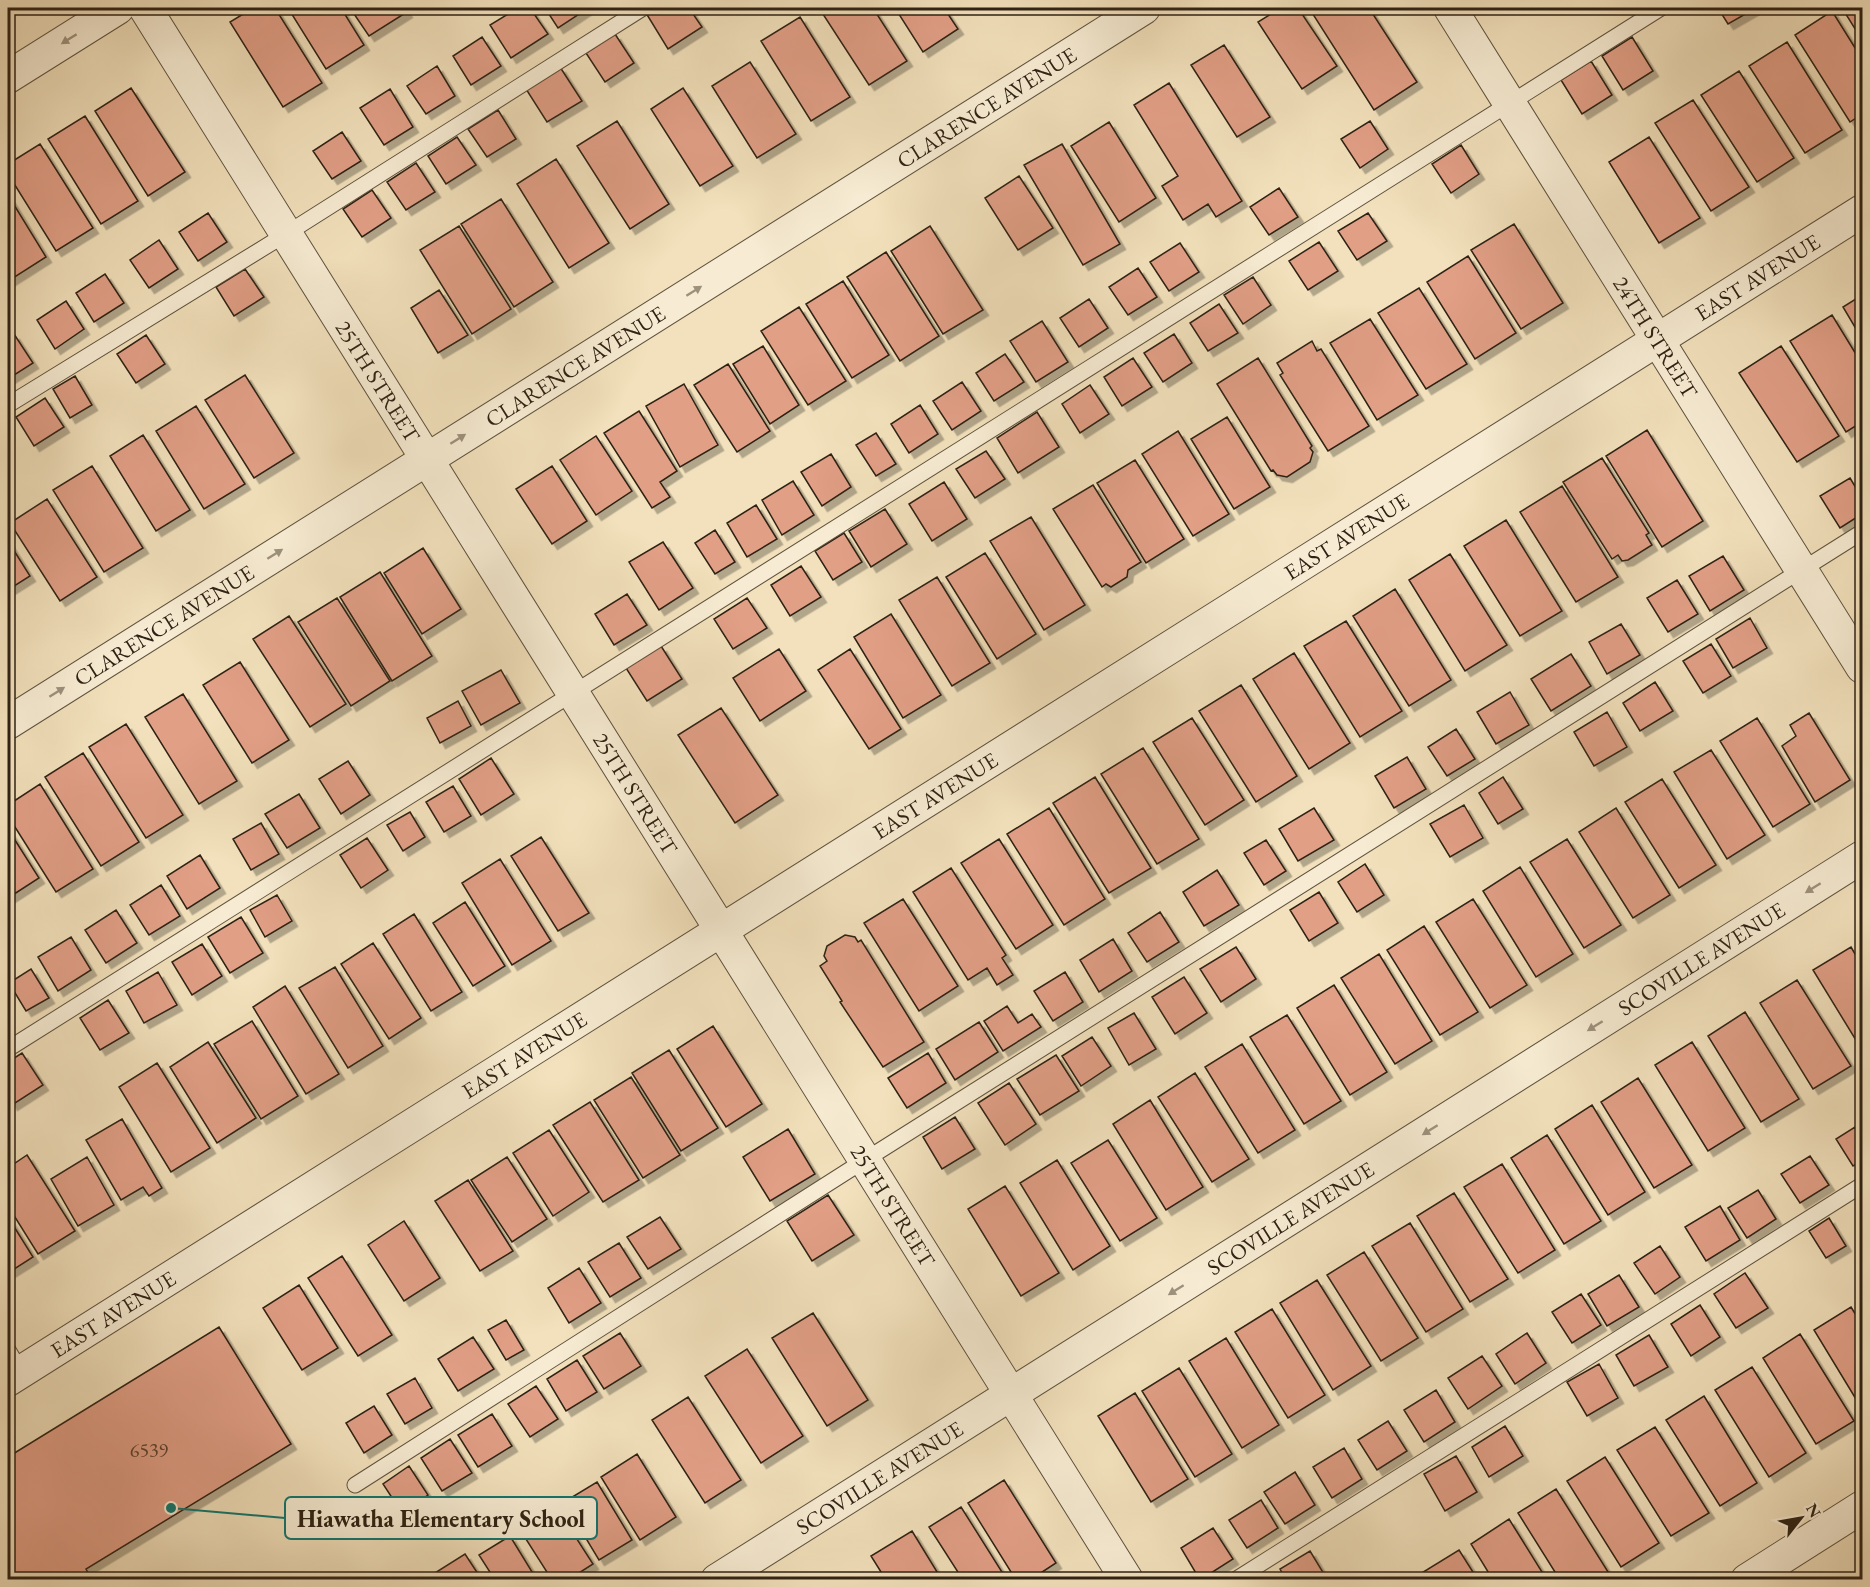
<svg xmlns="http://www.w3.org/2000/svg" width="1870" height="1587" viewBox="0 0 1870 1587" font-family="'EB Garamond',serif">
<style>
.building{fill:#e19f86;stroke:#2e2214;stroke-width:1.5;filter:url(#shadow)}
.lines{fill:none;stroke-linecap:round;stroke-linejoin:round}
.lane-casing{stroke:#5f523e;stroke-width:17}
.street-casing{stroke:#5f523e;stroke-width:34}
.lane{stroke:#f7ecd3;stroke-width:15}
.street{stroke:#f7ecd3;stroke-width:32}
.oneway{fill:#9d917d}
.labels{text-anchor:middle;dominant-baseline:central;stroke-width:5;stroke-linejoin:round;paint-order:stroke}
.number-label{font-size:20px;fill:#5b4130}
.street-label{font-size:22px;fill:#2e2214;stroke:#f7ecd3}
.leader{fill:none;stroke:#0f766e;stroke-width:2}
.callout-dot{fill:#0f766e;stroke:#f7ecd3;stroke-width:2}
.callout{fill:#f7ecd3;stroke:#0f766e;stroke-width:2}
.callout-label{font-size:24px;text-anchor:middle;font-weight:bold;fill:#2e2214}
</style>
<defs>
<filter id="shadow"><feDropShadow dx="5.5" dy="5.5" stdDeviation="0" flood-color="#0004"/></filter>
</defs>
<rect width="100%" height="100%" fill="#f2e1bc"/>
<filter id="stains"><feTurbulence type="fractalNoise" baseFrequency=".00333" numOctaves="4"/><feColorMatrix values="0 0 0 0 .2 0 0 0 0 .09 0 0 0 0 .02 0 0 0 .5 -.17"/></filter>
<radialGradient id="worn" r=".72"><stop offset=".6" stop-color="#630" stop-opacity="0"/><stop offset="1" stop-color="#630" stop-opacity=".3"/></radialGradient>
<path class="building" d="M253,8h22l47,75 -39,24 -53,-85z
M288,8h53l23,37 -38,24z
M350,8h54l3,4 -38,24z
M518,8h12l18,26 -37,24 -21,-33z
M545,8h41l1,1 -29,19z
M656,8h33l13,19 -34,22 -22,-36z
M819,8h54l34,53 -38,24z
M895,8h49l14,21 -35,23z
M1281,8h17l39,58 -35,23 -44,-67z
M1309,8h60l48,74 -43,28z
M1718,8h38l-28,16z
M1842,8h20v32z
M1832,11l30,48v55l-12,8 -55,-87z
M800,17l50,80 -39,24 -50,-80z
M615,34l19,29 -29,19 -19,-29z
M482,37l19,29 -30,19 -18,-29z
M1632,37l21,34 -30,19 -21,-34z
M1787,42l55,88 -37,23 -56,-87z
M1224,45l46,72 -33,20 -46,-72z
M1591,61l21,34 -30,19 -21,-34z
M750,62l46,72 -39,24 -45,-72z
M437,66l18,30 -29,18 -19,-28z
M560,67l22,34 -35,21 -21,-33z
M1739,71l55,87 -37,24 -56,-87z
M1169,83l73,118 -26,16 -8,-13 -25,16 -21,-34 16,-10 -44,-71z
M131,88l54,84 -37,24 -53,-85z
M683,88l50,78 -33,20 -49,-77z
M390,89l23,38 -29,18 -24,-37z
M1693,100l56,87 -38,24 -56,-88z
M498,110l18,29 -29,18 -19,-28z
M85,116l53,85 -37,23 -53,-85z
M617,121l52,83 -39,25 -53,-83z
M1370,121l18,28 -28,19 -19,-29z
M1109,122l47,76 -37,24 -48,-76z
M342,132l19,29 -29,18 -19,-28z
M457,137l19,28 -30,19 -18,-28z
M1649,137l51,81 -41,25 -50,-81z
M40,144l53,84 -37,23 -48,-77v-10z
M1062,144l58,100 -37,21 -59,-100z
M1461,145l18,29 -28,19 -19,-29z
M556,159l53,84 -40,25 -52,-84z
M416,163l19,29 -29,18 -19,-28z
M1019,176l34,52 -35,22 -33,-52z
M1279,188l19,29 -29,18 -19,-28z
M372,190l19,28 -29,19 -19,-28z
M8,195l38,62 -36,23 -2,-4z
M501,199l52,83 -39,25 -53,-83z
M208,213l19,29 -29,19 -19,-29z
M1368,213l19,28 -30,19 -19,-29z
M1514,224l49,79 -42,26 -50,-79z
M459,226l52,83 -39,25 -52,-84z
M930,226l53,84 -40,24 -52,-83z
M159,240l19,29 -29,19 -19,-28z
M1319,242l19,29 -30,19 -19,-29z
M1180,243l19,29 -30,19 -19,-29z
M886,252l53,84 -39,25 -53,-84z
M1468,256l48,77 -41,26 -48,-77z
M1138,268l19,29 -29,18 -19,-28z
M245,269l19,28 -30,19 -18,-29z
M105,274l19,29 -30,19 -18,-29z
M1253,277l18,28 -28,19 -19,-29z
M843,281l46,74 -37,23 -46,-74z
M1419,288l48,76 -41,25 -48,-76z
M439,290l29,45 -30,18 -27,-45z
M1862,295v44l-19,-32z
M1089,299l19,29 -29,19 -19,-29z
M66,301l18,28 -29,20 -18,-29z
M1219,304l19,29 -30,18 -18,-28z
M799,307l47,74 -38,24 -47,-74z
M1832,315l30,49v58l-16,10 -56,-91z
M1370,319l48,76 -41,25 -47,-77z
M1042,321l26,41 -32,20 -26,-41z
M14,334l19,29 -25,16v-41z
M1174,334l18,29 -29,19 -19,-29z
M146,335l19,29 -29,19 -19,-29z
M1312,341l5,10 4,-2 48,77 -41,25 -48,-76 3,-2 -6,-10z
M763,346l36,59 -29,19 -37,-60z
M1781,346l58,90 -42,26 -58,-89z
M1005,354l19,28 -30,19 -18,-28z
M1133,358l19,29 -30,19 -18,-29z
M1258,358l54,88 -2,2 3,4 -3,10 -23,15 -10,-2 -4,-5 -2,1 -54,-87z
M728,364l42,67 -33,21 -43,-67z
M245,375l49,78 -40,25 -49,-78z
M75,376l17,29 -22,13 -17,-29z
M962,382l19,29 -29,19 -19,-29z
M684,384l34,61 -38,22 -34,-61z
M1090,385l19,29 -29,19 -18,-29z
M45,398l19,29 -30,19 -18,-29z
M920,405l18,29 -29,19 -18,-29z
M196,406l49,78 -41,25 -48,-78z
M639,411l38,60 -17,11 10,15 -18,11 -48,-75z
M1037,412l22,35 -41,26 -21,-35z
M1227,417l43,70 -36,22 -43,-70z
M1647,430l56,91 -41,26 -56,-91z
M1178,431l51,83 -36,22 -51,-82z
M876,433l20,31 -20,12 -20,-31z
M143,435l47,75 -34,21 -46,-75z
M596,436l36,55 -36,24 -36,-55z
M986,451l19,28 -30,19 -19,-29z
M831,454l20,33 -29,19 -21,-34z
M1602,458l47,75 -3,2 6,10 -24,15 -6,1 -4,-6 -6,4 -49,-77z
M1135,460l49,79 -38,24 -49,-80z
M92,466l51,82 -39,24 -51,-82z
M552,466l35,55 -35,23 -36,-55z
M1850,478l12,20v16l-22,14 -20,-32z
M793,481l21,34 -32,20 -20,-35z
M944,482l23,37 -35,22 -23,-37z
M1093,485l48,77 -13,8 -1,7 -16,10 -5,-3 -4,3 -49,-78z
M1562,486l56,91 -42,25 -56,-90z
M47,499l50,78 -37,24 -50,-78z
M756,505l21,34 -30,18 -20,-34z
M885,509l22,35 -36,23 -22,-36z
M1031,517l54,88 -41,25 -54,-89z
M1506,520l56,91 -42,25 -56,-90z
M715,530l20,32 -20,12 -20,-31z
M844,533l18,29 -29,18 -18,-29z
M8,541l22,35 -22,14z
M663,542l30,46 -34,22 -30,-48z
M423,548l38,61 -39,25 -38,-61z
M985,553l51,81 -39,25 -51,-82z
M1450,554l57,91 -42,26 -56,-91z
M1723,556l21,34 -34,21 -21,-35z
M801,566l20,31 -31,19 -19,-31z
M380,572l52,84 -40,25 -52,-84z
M937,577l53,86 -38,23 -53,-86z
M1677,580l21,34 -30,18 -21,-34z
M1395,589l56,91 -42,26 -56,-90z
M627,594l20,31 -33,20 -19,-31z
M337,598l53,83 -39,25 -53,-84z
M747,598l20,30 -34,21 -19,-30z
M891,614l50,81 -38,23 -49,-81z
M289,616l57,88 -36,23 -57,-88z
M1750,618l17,30 -34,20 -17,-29z
M1346,621l56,90 -42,26 -56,-91z
M1621,624l19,31 -33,19 -18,-32z
M1711,644l20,32 -28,17 -20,-32z
M661,646l21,33 -35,22 -21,-33z
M779,649l27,42 -46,30 -27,-43z
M850,649l51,80 -32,20 -51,-79z
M1294,653l56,90 -41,26 -56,-90z
M1571,654l20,32 -40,25 -20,-32z
M240,662l49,78 -37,23 -49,-78z
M501,670l19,33 -39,22 -19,-34z
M1655,682l18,29 -33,20 -17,-28z
M1241,685l56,91 -41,26 -57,-91z
M1510,692l19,33 -33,19 -19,-32z
M183,694l54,87 -38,23 -54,-87z
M458,701l13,25 -31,17 -13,-25z
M721,708l57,87 -43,28 -57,-88z
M1607,712l20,35 -33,19 -20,-34z
M1809,713l41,67 -35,22 -33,-56 14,-10 -6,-11z
M1192,718l52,82 -39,25 -52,-83z
M1757,718l53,86 -37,23 -53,-86z
M126,724l57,91 -37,23 -57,-91z
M1456,729l19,30 -28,17 -19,-29z
M1143,748l56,91 -42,25 -56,-90z
M1711,750l54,85 -38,24 -53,-87z
M83,753l56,89 -38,24 -56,-89z
M1407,757l19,32 -32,19 -19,-32z
M491,758l23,36 -33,21 -22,-36z
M348,761l22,34 -29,19 -22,-35z
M1095,777l56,91 -42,25 -56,-90z
M1503,777l20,32 -25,15 -19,-31z
M1662,779l54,86 -37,23 -54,-86z
M40,784l53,85 -37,23 -48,-76v-11z
M453,786l18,30 -27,16 -18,-30z
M299,794l21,34 -33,20 -22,-34z
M1464,805l19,33 -33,19 -20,-33z
M1049,808l56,91 -41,26 -57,-91z
M1314,808l20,32 -36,21 -19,-32z
M1616,808l54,87 -37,23 -54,-86z
M410,812l15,25 -22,14 -16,-26z
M261,823l18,31 -28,16 -18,-31z
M8,829l31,49 -31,20z
M541,837l48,76 -31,18 -47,-75z
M367,838l21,32 -27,18 -21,-33z
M999,839l54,86 -37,24 -55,-86z
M1567,839l54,86 -37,23 -54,-86z
M1266,840l20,31 -22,14 -20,-32z
M200,855l20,33 -33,21 -20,-33z
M500,859l51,82 -39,24 -50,-82z
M1365,864l19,31 -27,17 -19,-30z
M1520,867l53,87 -37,23 -53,-86z
M951,868l55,87 -4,3 11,17 -16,10 -10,-17 -19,12 -55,-88z
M1217,870l22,35 -35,21 -21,-34z
M161,885l19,31 -31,19 -19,-30z
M1319,892l19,31 -29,18 -19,-31z
M277,895l15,26 -27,16 -15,-27z
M903,899l55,87 -39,25 -55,-88z
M1473,899l54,86 -37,23 -54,-86z
M465,902l40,64 -32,20 -40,-63z
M116,910l21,33 -31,20 -21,-33z
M1160,912l19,30 -32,20 -19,-29z
M414,914l48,78 -31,19 -48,-77z
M241,917l22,36 -33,20 -22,-36z
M1424,926l54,86 -38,23 -53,-85z
M845,935l10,2 3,5 3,-2 63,102 -41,25 -43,-65 2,-1 -22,-35 7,-5 -3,-5 3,-10z
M71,937l20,33 -33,21 -20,-34z
M1113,939l19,32 -33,21 -19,-32z
M373,943l48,75 -32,21 -48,-75z
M202,944l20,32 -30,19 -20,-33z
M1236,947l20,32 -35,23 -21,-33z
M1851,947l11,19v84l-49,-80z
M1379,954l53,87 -37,23 -54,-86z
M335,967l48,79 -35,22 -49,-80z
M31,969l18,29 -23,13 -17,-28z
M158,972l19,33 -33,18 -18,-32z
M1065,972l18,30 -30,19 -19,-30z
M1184,977l23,36 -32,21 -23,-37z
M1797,980l54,86 -38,23 -53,-86z
M1334,985l53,87 -37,23 -53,-87z
M285,986l54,88 -33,20 -53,-87z
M108,1000l21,33 -29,17 -20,-32z
M1007,1006l11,17 14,-9 9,13 -38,24 -19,-30z
M1745,1012l54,87 -38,23 -53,-86z
M1134,1013l22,36 -27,16 -21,-37z
M1287,1015l54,86 -37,23 -54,-87z
M252,1021l46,75 -37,23 -47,-75z
M979,1022l19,30 -43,28 -19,-31z
M713,1026l49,78 -36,23 -49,-78z
M1092,1037l19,29 -30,20 -19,-30z
M208,1042l48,76 -39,25 -47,-76z
M1692,1042l53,86 -37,23 -53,-86z
M1242,1044l53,86 -37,23 -53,-86z
M669,1050l49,78 -37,23 -49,-78z
M22,1053l21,32 -31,20 -4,-7v-36z
M928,1053l18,30 -39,25 -19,-30z
M1056,1055l23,36 -39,24 -23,-36z
M157,1063l53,85 -39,24 -52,-85z
M1195,1073l54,86 -37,23 -54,-85z
M631,1077l49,78 -37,23 -49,-78z
M1638,1078l54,87 -38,23 -53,-86z
M1009,1083l27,41 -31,21 -27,-42z
M1150,1100l53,87 -37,23 -53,-86z
M590,1102l49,78 -36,22 -50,-77z
M1592,1105l53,87 -37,23 -53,-86z
M955,1117l20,32 -33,20 -19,-32z
M122,1119l40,69 -13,8 -6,-9 -22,13 -35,-60z
M1855,1127l7,11v22l-9,6 -17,-27z
M788,1129l27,45 -45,27 -27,-44z
M549,1130l40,62 -36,24 -40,-63z
M1547,1135l54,86 -37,23 -53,-86z
M1108,1140l49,78 -37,23 -49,-78z
M27,1155l48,76 -37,23 -30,-48v-38z
M1810,1156l19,29 -29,18 -19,-29z
M87,1157l27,48 -36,21 -27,-47z
M507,1157l40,62 -35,23 -41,-62z
M1057,1160l53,86 -37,24 -53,-87z
M1502,1164l53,86 -37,23 -54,-86z
M468,1180l45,71 -33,20 -45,-70z
M1005,1186l54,87 -38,23 -53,-87z
M1758,1190l18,29 -29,19 -19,-30z
M1454,1193l54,86 -38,23 -53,-86z
M828,1195l26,40 -42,26 -25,-40z
M1720,1206l20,34 -34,21 -21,-34z
M8,1217l25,40 -25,16z
M660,1217l21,32 -33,20 -21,-32z
M1829,1218l17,28 -20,12 -17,-27z
M404,1221l36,57 -36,23 -36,-56z
M1410,1223l53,86 -37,23 -54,-86z
M619,1243l22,35 -31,19 -22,-35z
M1660,1246l20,31 -25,17 -21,-31z
M1364,1252l54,86 -37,23 -54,-86z
M342,1256l50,79 -34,21 -50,-78z
M579,1268l22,35 -32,20 -21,-35z
M1745,1273l23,35 -32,20 -22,-34z
M1619,1275l20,32 -32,19 -19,-32z
M1317,1280l54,86 -38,24 -53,-87z
M299,1285l39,63 -36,22 -39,-62z
M1581,1294l20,31 -29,18 -20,-31z
M1700,1305l20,32 -29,19 -20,-32z
M1851,1307l11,18v84l-48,-79z
M1272,1309l53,86 -37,23 -53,-86z
M813,1313l55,87 -41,26 -55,-88z
M506,1320l18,30 -18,10 -18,-30z
M219,1327l72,117 -205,125 6,11h-80l-2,-5 -2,1v-119z
M620,1333l21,33 -37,23 -21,-33z
M1527,1333l19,30 -31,21 -19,-30z
M1800,1334l54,87 -38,23 -53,-86z
M1649,1335l19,32 -34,19 -18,-31z
M473,1337l21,32 -36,22 -20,-32z
M1226,1338l53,87 -37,23 -53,-87z
M747,1349l56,87 -42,27 -56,-87z
M1482,1356l20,30 -34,23 -20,-31z
M577,1360l20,32 -31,19 -19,-32z
M1599,1364l19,34 -31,18 -20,-34z
M1752,1367l54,86 -37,24 -54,-87z
M1179,1368l53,86 -37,23 -53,-86z
M415,1378l17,30 -27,16 -18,-30z
M536,1386l22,33 -28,18 -22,-33z
M1436,1390l19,32 -31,20 -20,-32z
M1135,1393l53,86 -37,23 -53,-86z
M1704,1396l53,87 -37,23 -54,-86z
M688,1397l53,83 -36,23 -53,-83z
M374,1406l18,29 -28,18 -18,-30z
M492,1414l20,32 -34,21 -20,-32z
M1388,1421l19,30 -30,19 -19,-30z
M1505,1426l18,30 -34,21 -17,-30z
M1655,1427l54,86 -38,23 -54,-86z
M450,1439l22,34 -30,18 -21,-33z
M1344,1448l18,31 -30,19 -19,-31z
M637,1454l39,63 -36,23 -39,-63z
M1456,1456l21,36 -32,19 -21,-37z
M1605,1457l54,86 -38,24 -54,-86z
M409,1466l19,29 -26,18 -19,-29z
M1295,1472l20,33 -30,19 -21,-32z
M1004,1480l52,83 -26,17h-14l-48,-77z
M597,1482l35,58 -33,20 -35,-58z
M1556,1489l54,86 -8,5h-42l-42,-67z
M1261,1500l17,28 -31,20 -18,-28z
M553,1502l40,62 -25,16h-16l-35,-55z
M961,1507l46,73h-44l-34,-53z
M1509,1519l38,61h-54l-22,-36z
M1213,1528l20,31 -33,21 -19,-32z
M912,1531l30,49h-56l-15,-24z
M510,1536l27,44h-42l-16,-25z
M1459,1550l19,30h-54l-4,-6z
M1310,1551l17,28 -41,1 -6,-11z
M465,1554l17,26h-50l-2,-4z"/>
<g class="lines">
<defs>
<path id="lane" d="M8,405l278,-171 357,-226
M8,1049l1653,-1041
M8,1350l13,22
M355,1485l510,-325 997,-628
M1235,1580l627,-395"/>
<g id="street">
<path id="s1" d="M145,8l982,1572"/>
<path id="s2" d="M1450,8l412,659"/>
<path d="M8,77l110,-69"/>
<path id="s3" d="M8,723l1136,-715"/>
<path id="s4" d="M8,1380l1854,-1169"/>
<path id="s5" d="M717,1580l1145,-723"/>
<path d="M1747,1580l115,-73"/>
</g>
</defs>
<use href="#lane" class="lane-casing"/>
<use href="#street" class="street-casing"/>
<use href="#lane" class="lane"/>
<use href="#street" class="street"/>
</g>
<defs><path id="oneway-solid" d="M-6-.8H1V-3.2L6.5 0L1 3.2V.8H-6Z" transform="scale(1.5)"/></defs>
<g class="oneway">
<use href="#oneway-solid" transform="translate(69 39) rotate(148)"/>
<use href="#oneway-solid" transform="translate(694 291) rotate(-32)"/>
<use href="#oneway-solid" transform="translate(458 439) rotate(-32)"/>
<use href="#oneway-solid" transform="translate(275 554) rotate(-32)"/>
<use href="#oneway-solid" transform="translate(57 692) rotate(-32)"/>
<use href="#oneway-solid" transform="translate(1813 888) rotate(148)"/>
<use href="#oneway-solid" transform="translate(1595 1026) rotate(148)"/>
<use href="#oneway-solid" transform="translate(1430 1130) rotate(148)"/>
<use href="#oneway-solid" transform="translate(1176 1290) rotate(148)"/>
</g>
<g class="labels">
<g class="number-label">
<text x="149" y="1450">6539</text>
</g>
<g class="street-label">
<text stroke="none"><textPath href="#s3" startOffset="1156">CLARENCE AVENUE</textPath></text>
<text stroke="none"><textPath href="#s4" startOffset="2068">EAST AVENUE</textPath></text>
<text stroke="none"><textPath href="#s2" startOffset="388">24TH STREET</textPath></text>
<text stroke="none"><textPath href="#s3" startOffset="670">CLARENCE AVENUE</textPath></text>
<text stroke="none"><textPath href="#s1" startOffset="440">25TH STREET</textPath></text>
<text stroke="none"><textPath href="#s4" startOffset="1582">EAST AVENUE</textPath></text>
<text stroke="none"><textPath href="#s3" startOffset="184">CLARENCE AVENUE</textPath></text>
<text stroke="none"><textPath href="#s1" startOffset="926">25TH STREET</textPath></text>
<text stroke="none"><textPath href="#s4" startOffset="1096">EAST AVENUE</textPath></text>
<text stroke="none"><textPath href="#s5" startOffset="1164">SCOVILLE AVENUE</textPath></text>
<text stroke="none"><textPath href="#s4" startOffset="610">EAST AVENUE</textPath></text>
<text stroke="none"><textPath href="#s1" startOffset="1412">25TH STREET</textPath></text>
<text stroke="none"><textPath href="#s5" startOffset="678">SCOVILLE AVENUE</textPath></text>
<text stroke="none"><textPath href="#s4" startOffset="124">EAST AVENUE</textPath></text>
<text stroke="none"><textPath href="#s5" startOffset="192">SCOVILLE AVENUE</textPath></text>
</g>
</g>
<path class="leader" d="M171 1508L285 1518"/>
<circle class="callout-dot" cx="171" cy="1508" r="6"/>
<rect class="callout" x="285" y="1497" width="312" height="42" rx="6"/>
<g class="callout-label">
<text x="441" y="1527">Hiawatha Elementary School</text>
</g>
<rect width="1870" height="1587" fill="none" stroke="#f2e1bc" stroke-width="30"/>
<rect x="9" y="9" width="1852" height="1569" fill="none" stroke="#2e2214" stroke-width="3"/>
<rect x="15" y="15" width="1840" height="1557" fill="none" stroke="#2e2214" stroke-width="1.5"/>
<g transform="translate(1801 1518) rotate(59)" stroke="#f7ecd3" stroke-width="4.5" paint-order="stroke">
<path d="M0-4.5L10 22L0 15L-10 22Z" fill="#2e2214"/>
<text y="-9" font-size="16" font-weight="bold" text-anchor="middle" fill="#2e2214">N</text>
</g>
<rect width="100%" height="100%" filter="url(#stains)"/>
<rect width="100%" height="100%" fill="url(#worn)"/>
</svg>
